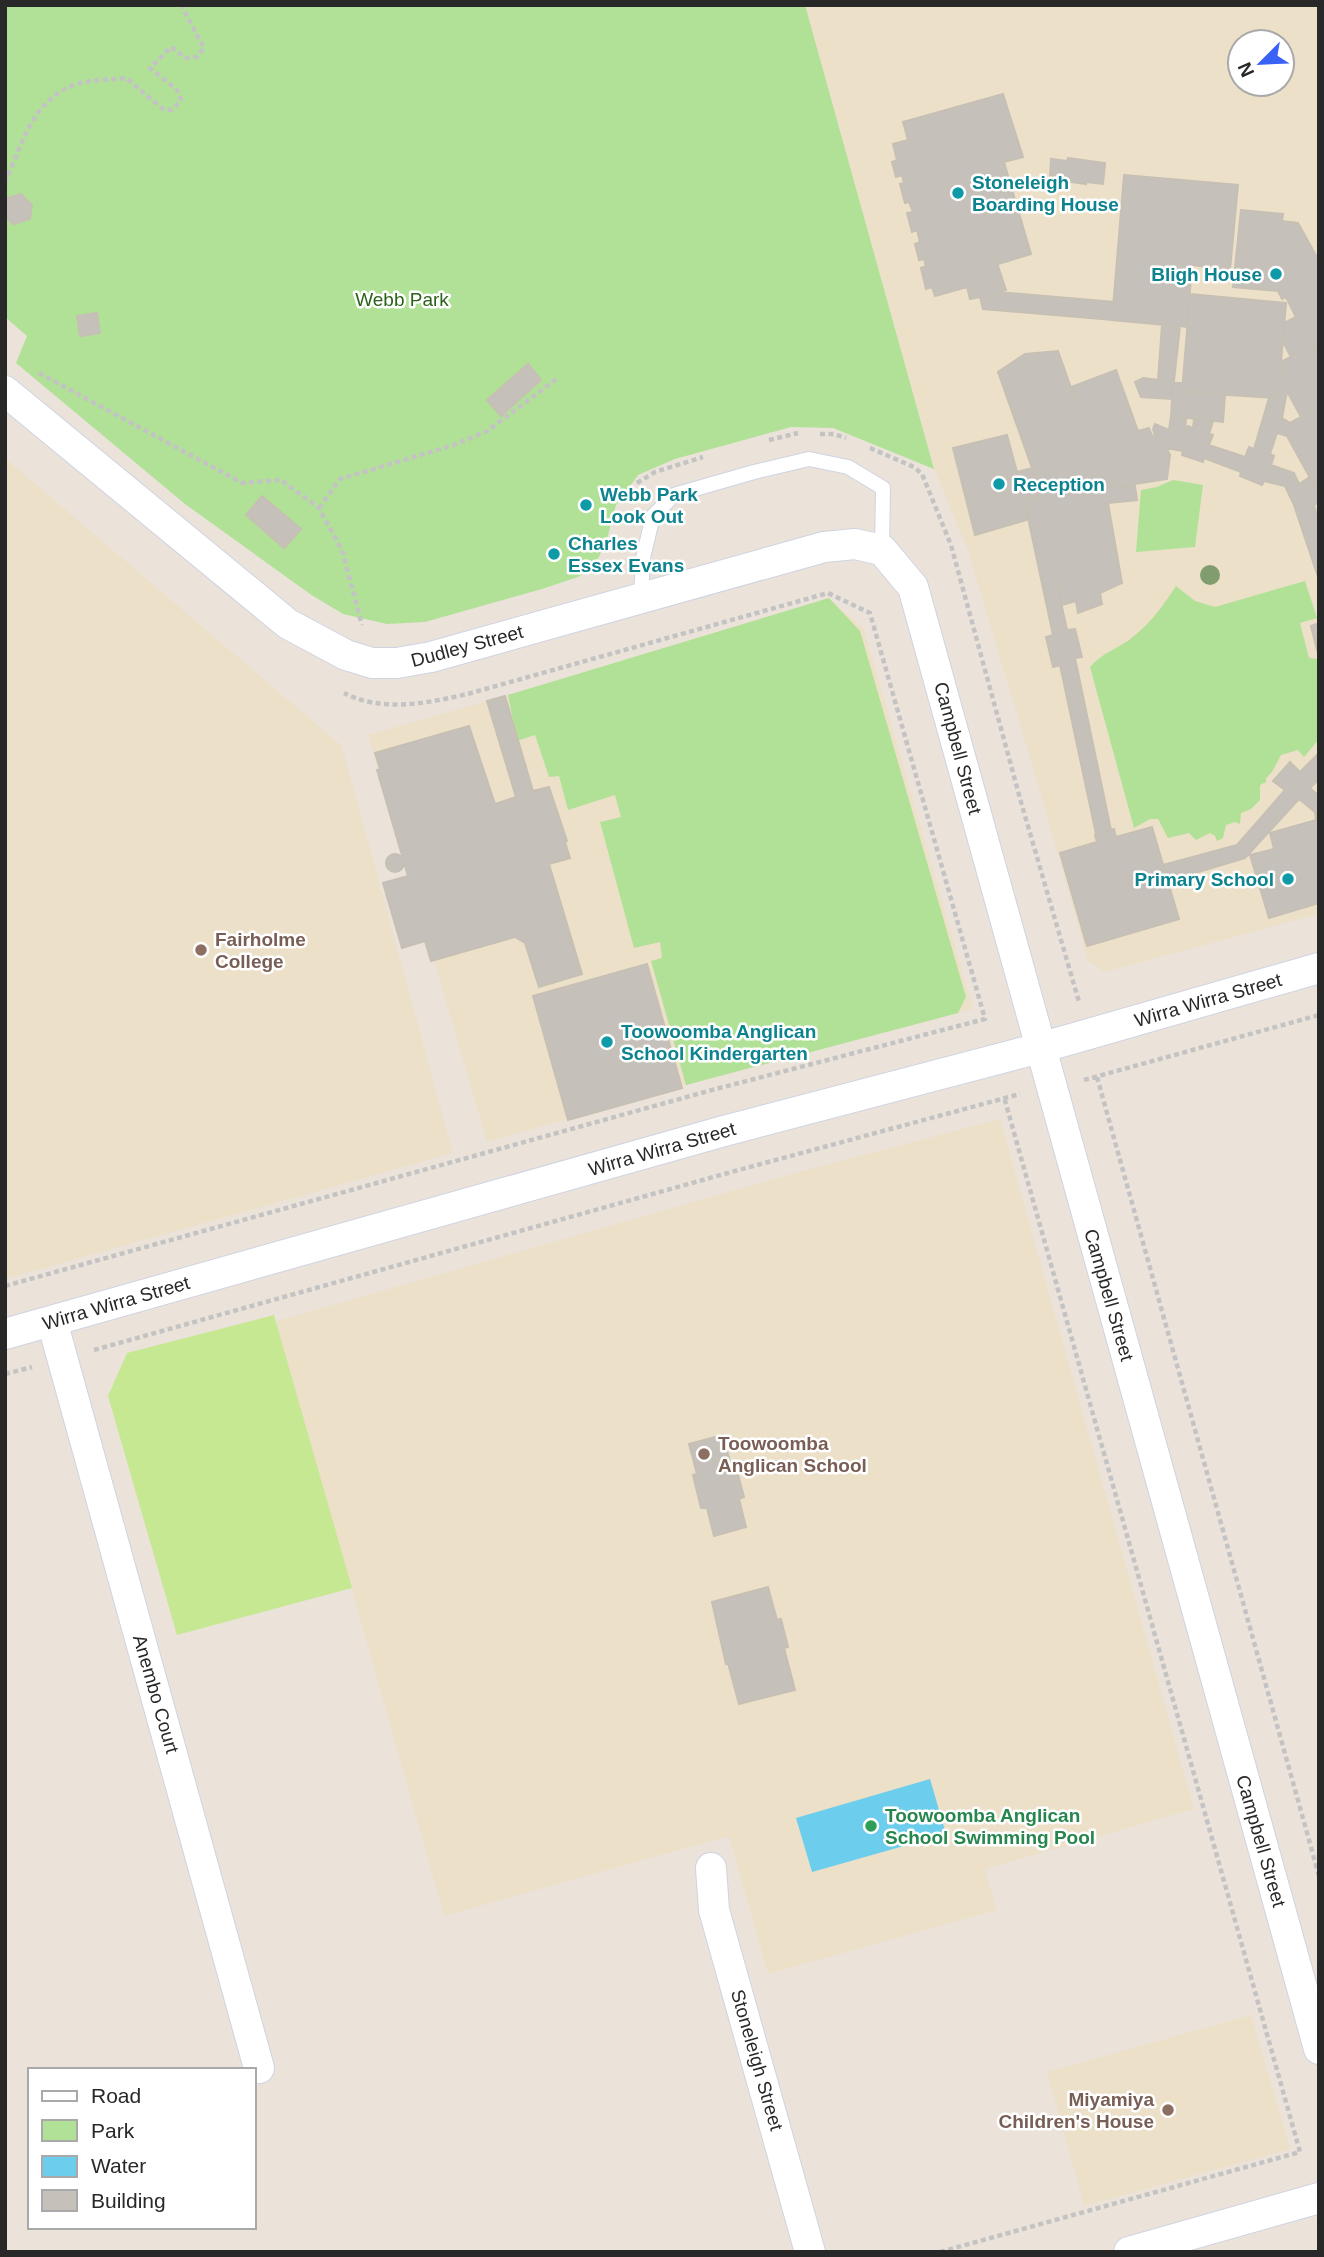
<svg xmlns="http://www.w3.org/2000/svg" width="1324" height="2257" viewBox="0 0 1324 2257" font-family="Arial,sans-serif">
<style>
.education{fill:#ece0c9;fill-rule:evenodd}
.green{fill:#b1e197}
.pitch{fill:#c6e892}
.water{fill:#6dcdec}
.building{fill:#c6c0ba;stroke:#c6bfb4;stroke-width:2}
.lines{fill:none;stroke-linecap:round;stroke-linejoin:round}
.service-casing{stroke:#cfd3e1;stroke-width:16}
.minor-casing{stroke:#cfd3e1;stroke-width:32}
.path{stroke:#c3c3c3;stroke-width:4.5;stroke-dasharray:5 3.5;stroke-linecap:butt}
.service{stroke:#fff;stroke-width:14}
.minor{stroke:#fff;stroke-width:30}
.tree{fill:#819d70}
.culture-dot{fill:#0f9aa8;stroke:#fff;stroke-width:2.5}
.education-dot{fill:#8d6e63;stroke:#fff;stroke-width:2.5}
.leisure-dot{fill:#2e9e5b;stroke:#fff;stroke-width:2.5}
.labels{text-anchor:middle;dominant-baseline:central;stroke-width:5;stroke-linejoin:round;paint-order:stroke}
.culture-label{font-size:19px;font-weight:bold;fill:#0d838f;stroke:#fff;text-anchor:start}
.park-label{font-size:19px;fill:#2b631a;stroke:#fff}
.street-label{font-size:19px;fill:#282828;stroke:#fff}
.education-label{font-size:19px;font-weight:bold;fill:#785e54;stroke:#fff;text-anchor:start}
.leisure-label{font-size:19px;font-weight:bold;fill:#27864d;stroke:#fff;text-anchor:start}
</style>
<rect width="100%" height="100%" fill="#ebe3da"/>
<path class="education" d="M805,5h514v909l-214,58 -17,-11 -47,-166 -73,-244 -34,-82zM1240,42h42v42h-42z
M5,458l337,288 111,407 -448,126z
M829,598l35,31 109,380 -287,76 -199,57 -119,-407 140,-40z
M1000,1119l194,690 -209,60 12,41 -229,64 -39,-138 -285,80 -168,-595 519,-148z
M1251,2015l39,134 -206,57 -37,-134z"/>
<path class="green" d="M5,5h800l129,464 -101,-41 -42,-1 -116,32 -37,16 -22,30 -10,38 -12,23 -16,11 -36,12 -117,33 -38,2 -44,-10 -33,-20 -125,-90 -169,-141 11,-27 -22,-19z
M1173,480l30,5 -8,62 -59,5 5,-62 16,-3z
M1305,581l12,37 -17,5 9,35 10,1v80l-15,18 -6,-7 -17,5 -9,17 -6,6v4l-6,3v15l-9,9 -10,4 -1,11 -5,-2 -9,3 -3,13 -6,3 -2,-5 -5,-3 -14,7 -7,-7 -21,5 -10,-19h-8l-16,9 -44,-161c14,-16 29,-18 44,-31 18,-14 30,-32 42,-50l19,15 20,6z
M829,598l31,33 106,366 -8,16 -272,72 -35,-124 11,-3 -2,-16 -26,6 -34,-126 21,-5 -6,-22 -47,15 -9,-34 -10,1 -14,-42 -18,6 -9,-46z"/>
<path class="pitch" d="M274,1315l78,273 -175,47 -69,-239 19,-43z"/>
<path class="water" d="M930,1779l16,55 -134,38 -16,-54z"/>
<path class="building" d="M1003,94l20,63 -19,5 27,92 -33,10 -3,-7 -27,9 -4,8 3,13 -32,9 -3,-9 -6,2 -5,-21 5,-2 -2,-7 -5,1 -4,-16 5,-2 -3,-12 -5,2 -5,-19 6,-1 -4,-10 -4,1 -5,-19 4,-1 -2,-8 -6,2 -4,-15 5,-2 -4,-16 15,-4 -5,-18z
M1068,158l37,5 -2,21 -17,-2v2l-36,-5 1,-20 16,2z
M1124,175l114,10 -8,85 -38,-5 -5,62 -75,-7z
M21,194l11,11 -2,14 -17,5 -8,-8v-14l2,-4z
M1241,210l42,4 -1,7 16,2 21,38v81l-28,15 -8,-15 1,-19 12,-6 -10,-20 -4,2 -4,-8 -45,-4z
M995,257l11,33 -7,2 115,10 -2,18 -129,-11 -3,-12 -10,2 -6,-25 4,-8z
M1190,294l96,9 -8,95 -96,-6z
M97,313l3,20 -20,3 -3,-20z
M1162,325l18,1 -8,73 -31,-2 -6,-15 8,-4 15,2z
M1319,342v152l-32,-58 3,-13 11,-6 -14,-26 3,-2 -10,-19 1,-8z
M1058,351l45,127 4,-2 4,12 24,-2 2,14 -29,3 14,80 -22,10 2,11 -24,9 -2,-12 -14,4 -30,-137 -34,-96 27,-18z
M528,364l13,16 -40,36 -14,-16z
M1116,370l22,61 11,-3 3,8 7,-2 11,21 -3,24 -56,9 -4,-12 -4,2 -32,-91z
M1280,370l10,19 -3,2 -5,27 8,5 -3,13 -10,-3 -7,21 4,2 -3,9 23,8 5,11 11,-7 9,17v8l-5,3 5,17v58l-25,-75 -9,-19 -21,-5 -2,4 -22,-9 1,-4 -37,-14 -1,4 -21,-7 1,-4 -17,-3 -7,-14 -4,1 -2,-6 2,-5 14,6 2,-14 15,2 -1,17 3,-9 5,2 1,-9 19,2 -4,13 4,1 -4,10 36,12 4,-10 5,2 15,-51h9z
M1173,383h9v8l43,4 -2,27 -52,-6z
M1007,435l10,37 15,-4 6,28 -14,3 6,20 -55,16 -22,-87z
M262,496l39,33 -17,19 -38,-33z
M1038,496l29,134 8,-1 7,28 -7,1 36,172 -15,4 -36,-169 -7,2 -7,-30 7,-2 -29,-136z
M1319,623v26l-2,1 -6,-24z
M505,696l28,95 16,-4 18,54 -2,1 5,16 -21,6 33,110 -43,13 -14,-44 -10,-6 -84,24 -6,-20 -23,7 -19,-65 25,-7 -31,-106 3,-1 -5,-16 94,-27 26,78 21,-7 -29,-96z
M1319,753v26l-9,9 9,8v24h-3l-1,-8 -16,-13 -54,59 -77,23 -5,-16 74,-20 48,-55 -12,-9 17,-19 10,10z
M1316,820h3v83l-50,15 -19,-63 24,-6 -4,-16z
M1152,827l27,92 -92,27 -27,-93 37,-11 -2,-7 16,-5 3,-1 2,8z
M1152,827l27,92 -92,27 -27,-93 37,-11 -2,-7 16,-5 3,-1 2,8z
M386 863a9 9 0 1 1 18 0a9 9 0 1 1-18 0Z
M647,964l35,124 -114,32 -35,-124z
M723,1435l8,31 4,-2 9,33 -5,2 7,28 -32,9 -7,-28h-6l-8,-33 4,-1 -8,-30z
M768,1587l9,33 4,-1 7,28 -4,1 11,42 -56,14 -11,-41 -2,1 -14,-62z"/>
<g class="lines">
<defs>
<path id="service" d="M641,597l2,-39 10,-42 21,-21 80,-23 55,-13 39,8 35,21 -1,62"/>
<path id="minor" d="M5,391l283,233 58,31 26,8h25l34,-6 393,-110 31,-3 27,6 31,37 406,1462
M52,1321l207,747
M5,1334l719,-203 316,-83 279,-80
M711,1868l3,42 96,342
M1129,2252l190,-54"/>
</defs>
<use href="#service" class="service-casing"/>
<use href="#minor" class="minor-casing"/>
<path class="path" d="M5,183c17,-39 28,-85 72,-99 15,-5 34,-4 49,-6l37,31 9,1 9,-10 -4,-10 -27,-22 21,-21 15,11 11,-1 7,-9 -23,-43
M39,373l203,110 39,-3 38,28 23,42 20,75
M820,434h14l12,4
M769,440l29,-7
M870,448l44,19 8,7 29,71 70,257 58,200
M637,483l18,-11 48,-15
M319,508l21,-29 114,-34 33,-14 71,-53
M1097,1077l222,799
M1084,1080l235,-65
M5,1286l707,-196 273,-71 -115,-406 -42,-20 -357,100c-42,10 -88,20 -127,0
M94,1350l641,-179 285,-77
M5,1374l27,-7
M940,2252l360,-100 -296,-1055"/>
<use href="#service" class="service"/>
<use href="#minor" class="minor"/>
</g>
<circle class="tree" cx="1210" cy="575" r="10"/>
<g class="culture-dot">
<circle cx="958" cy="193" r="7"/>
<circle cx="1276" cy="274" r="7"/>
<circle cx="999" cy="484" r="7"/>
<circle cx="586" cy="505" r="7"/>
<circle cx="554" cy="554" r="7"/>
<circle cx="1288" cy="879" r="7"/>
<circle cx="607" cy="1042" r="7"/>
</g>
<g class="education-dot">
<circle cx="201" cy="950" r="7"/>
<circle cx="704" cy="1454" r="7"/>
<circle cx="1168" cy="2110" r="7"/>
</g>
<circle class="leisure-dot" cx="871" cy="1826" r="7"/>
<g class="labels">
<g class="culture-label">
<text x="972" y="182">Stoneleigh<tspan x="972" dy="22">Boarding House</tspan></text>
<text x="1262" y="274" text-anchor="end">Bligh House</text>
<text x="1013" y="484">Reception</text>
<text x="600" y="494">Webb Park<tspan x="600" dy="22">Look Out</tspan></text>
<text x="568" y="543">Charles<tspan x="568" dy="22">Essex Evans</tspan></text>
<text x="1274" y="879" text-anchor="end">Primary School</text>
<text x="621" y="1031">Toowoomba Anglican<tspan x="621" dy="22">School Kindergarten</tspan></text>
</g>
<g class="park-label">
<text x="402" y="299">Webb Park</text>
</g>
<g class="street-label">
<text transform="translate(467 646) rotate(-15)">Dudley Street</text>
<text transform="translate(958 748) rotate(75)">Campbell Street</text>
<text transform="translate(1208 1000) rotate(-16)">Wirra Wirra Street</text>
<text transform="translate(662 1149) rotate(-16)">Wirra Wirra Street</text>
<text transform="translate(1109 1295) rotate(74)">Campbell Street</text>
<text transform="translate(116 1303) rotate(-16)">Wirra Wirra Street</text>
<text transform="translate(156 1694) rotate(74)">Anembo Court</text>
<text transform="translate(1261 1841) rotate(74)">Campbell Street</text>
<text transform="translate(757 2060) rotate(74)">Stoneleigh Street</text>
</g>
<g class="education-label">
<text x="215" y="939">Fairholme<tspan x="215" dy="22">College</tspan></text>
<text x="718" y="1443">Toowoomba<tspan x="718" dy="22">Anglican School</tspan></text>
<text x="1154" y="2099" text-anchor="end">Miyamiya<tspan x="1154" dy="22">Children's House</tspan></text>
</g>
<g class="leisure-label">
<text x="885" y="1815">Toowoomba Anglican<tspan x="885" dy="22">School Swimming Pool</tspan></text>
</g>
</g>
<rect width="1324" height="2257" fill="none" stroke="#282828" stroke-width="14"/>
<rect x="28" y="2068" width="228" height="161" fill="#ffffff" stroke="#a9a9a9" stroke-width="2"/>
<rect x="42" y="2091" width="35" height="10" fill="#ffffff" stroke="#a9a9a9" stroke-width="2"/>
<text x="91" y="2103" font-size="21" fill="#282828">Road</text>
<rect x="42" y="2120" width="35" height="21" fill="#b1e197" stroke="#a9a9a9" stroke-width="2"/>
<text x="91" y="2138" font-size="21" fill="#282828">Park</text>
<rect x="42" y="2156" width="35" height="21" fill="#6dcdec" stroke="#a9a9a9" stroke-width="2"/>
<text x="91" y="2173" font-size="21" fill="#282828">Water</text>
<rect x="42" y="2190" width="35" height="21" fill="#c6c0ba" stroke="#a9a9a9" stroke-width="2"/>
<text x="91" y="2208" font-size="21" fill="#282828">Building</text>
<g transform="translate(1261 63) rotate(246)"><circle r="33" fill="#ffffff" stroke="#a9a9a9" stroke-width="2"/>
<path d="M0-5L12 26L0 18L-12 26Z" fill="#3b62f7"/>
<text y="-10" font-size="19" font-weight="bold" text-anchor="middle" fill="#282828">N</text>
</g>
</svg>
